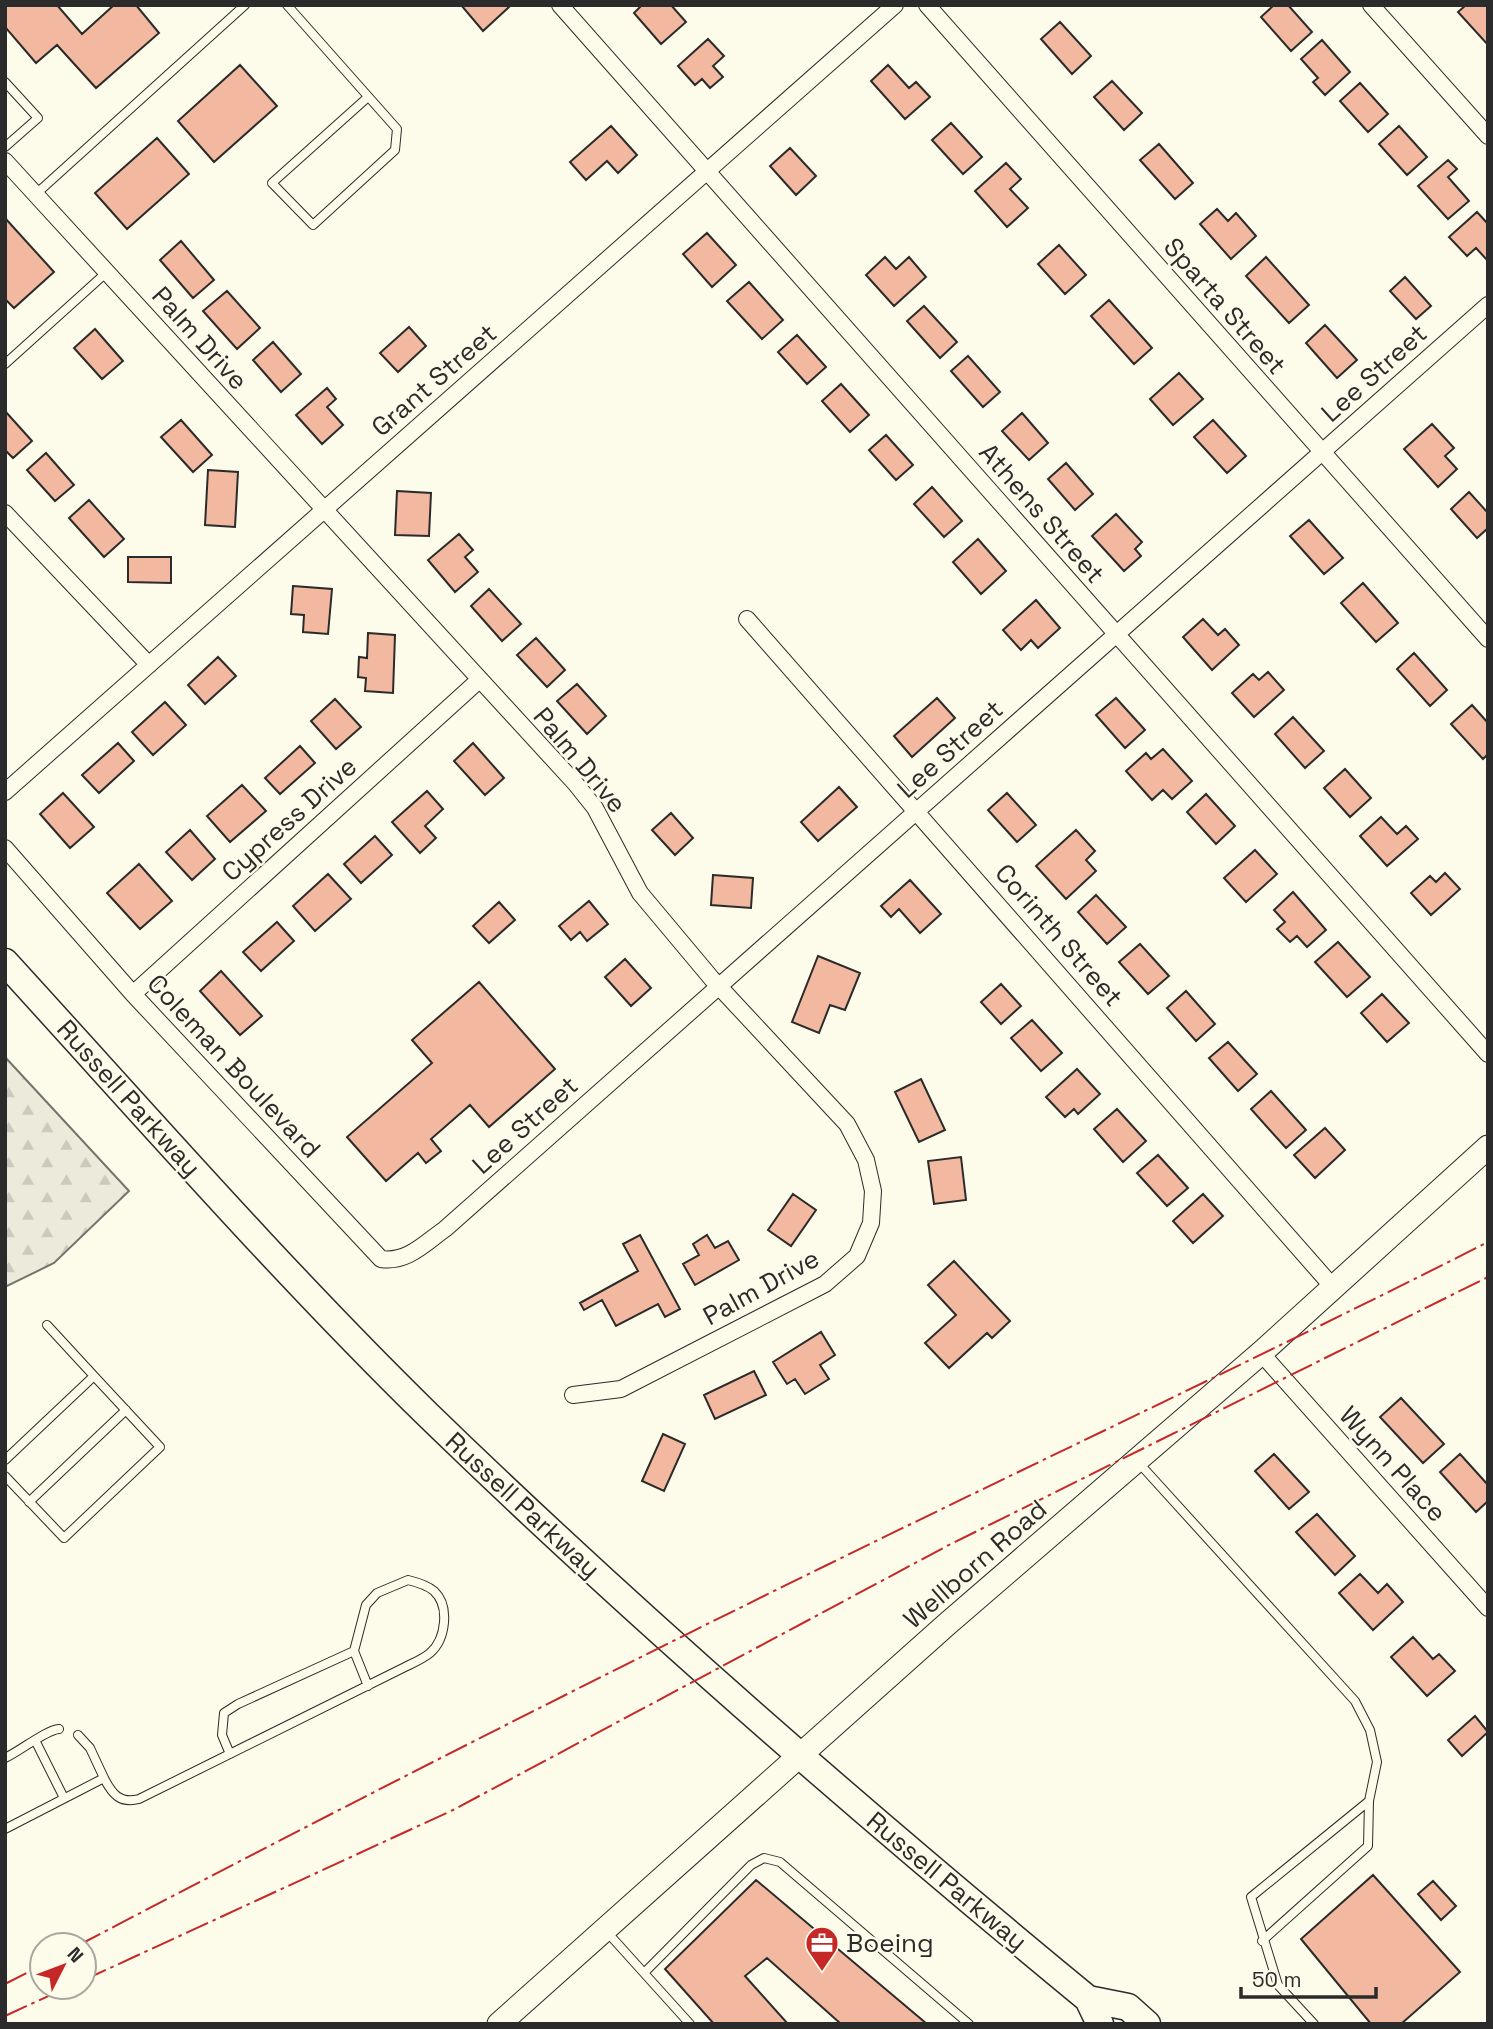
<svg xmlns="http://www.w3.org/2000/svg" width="1493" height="2029" viewBox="0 0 1493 2029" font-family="'Space Grotesk',sans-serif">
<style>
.forest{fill:url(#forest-firs);stroke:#74746e;stroke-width:2}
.building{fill:#f2b8a0;stroke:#2b2b2b;stroke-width:2}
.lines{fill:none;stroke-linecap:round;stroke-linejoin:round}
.lane-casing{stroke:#2b2b2b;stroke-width:10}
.street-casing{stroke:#2b2b2b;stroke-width:18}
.secondary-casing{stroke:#2b2b2b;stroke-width:25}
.primary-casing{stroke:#2b2b2b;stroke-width:29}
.lane{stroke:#fdfbea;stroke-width:8}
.street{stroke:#fdfbea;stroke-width:16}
.secondary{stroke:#fdfbea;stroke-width:23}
.primary{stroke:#fdfbea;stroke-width:26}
.power{stroke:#c62828;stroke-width:2;stroke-dasharray:24 5 3.5 5;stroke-linecap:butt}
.labels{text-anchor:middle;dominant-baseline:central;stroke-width:5;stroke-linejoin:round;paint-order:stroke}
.street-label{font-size:26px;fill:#2b2b2b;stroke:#fdfbea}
.poi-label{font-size:26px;fill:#2b2b2b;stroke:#fdfbea;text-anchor:start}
</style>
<defs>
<pattern id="forest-firs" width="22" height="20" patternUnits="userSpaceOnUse" patternTransform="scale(1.75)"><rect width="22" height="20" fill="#ecebdb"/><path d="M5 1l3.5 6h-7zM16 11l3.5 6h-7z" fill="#cbcabc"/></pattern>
</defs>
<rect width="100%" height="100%" fill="#fdfbea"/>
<path class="forest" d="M5,1057l124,134 -75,72 -49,24z"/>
<path class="building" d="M5,5h52l25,29 32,-29h22l23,28 -63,55 -39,-43 -21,18 -31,-36z
M461,5h46l2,2 -26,24z
M642,5h29l15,17 -25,22 -27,-31z
M1274,5h14l24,27 -21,19 -30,-34z
M1466,5h22v40l-30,-33z
M1060,22l31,34 -19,18 -31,-35z
M708,39l16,17 -11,10 10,11 -13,11 -8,-9 -7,6 -17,-19z
M1322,40l28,32 -25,23 -12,-13 5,-4 -17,-19z
M240,65l37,41 -63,56 -36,-41z
M888,65l21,23 7,-6 14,15 -25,22 -34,-38z
M1112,81l30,32 -18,17 -30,-33z
M1360,83l28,31 -20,18 -28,-31z
M951,123l31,34 -19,17 -31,-34z
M611,126l26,29 -19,18 -11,-12 -21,19 -16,-18z
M1399,126l28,31 -20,18 -28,-31z
M157,138l32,36 -62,55 -32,-36z
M1159,144l34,39 -18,16 -35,-39z
M790,148l26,28 -20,19 -26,-29z
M1448,160l9,9 -9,8 21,24 -21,18 -30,-33z
M1006,163l15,16 -11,10 18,19 -21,19 -32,-36z
M1217,209l11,12 8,-8 20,23 -25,23 -31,-35z
M1477,212l11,12 -1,36 -11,-12 -9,8 -18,-19z
M5,218l49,54 -40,36 -9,-9z
M707,233l29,32 -24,22 -29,-33z
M181,241l33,39 -21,18 -33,-38z
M1059,245l27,30 -21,19 -27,-30z
M885,257l11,12 13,-12 17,20 -32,29 -28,-31z
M1266,257l43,48 -20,18 -43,-47z
M1405,277l26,29 -15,13 -26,-28z
M749,282l34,38 -21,19 -35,-38z
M227,291l33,37 -23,21 -34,-38z
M1109,300l43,48 -18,16 -43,-48z
M924,306l33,36 -17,16 -33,-37z
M1325,325l32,35 -20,18 -31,-35z
M409,327l17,19 -28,26 -18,-19z
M95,329l28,32 -21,18 -28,-31z
M797,335l29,32 -19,17 -29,-32z
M273,342l28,32 -20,18 -28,-32z
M968,356l32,36 -17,15 -32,-36z
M1179,373l24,26 -30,26 -23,-26z
M841,384l28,31 -19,17 -28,-31z
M327,388l9,11 -9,8 16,18 -21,19 -26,-29z
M5,411l27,30 -19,17 -8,-8z
M1022,413l26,30 -19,17 -27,-29z
M181,420l31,35 -19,17 -32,-35z
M1213,420l33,36 -19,17 -33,-36z
M1432,424l22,24 -9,8 12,13 -19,18 -34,-38z
M886,435l27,30 -17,15 -27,-30z
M46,453l28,32 -19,16 -28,-31z
M1066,463l27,31 -18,16 -27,-31z
M208,470l30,2 -3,55 -30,-2z
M932,487l30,34 -18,16 -30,-33z
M397,491l34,2 -2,43 -34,-1z
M1469,492l19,21v15l-11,10 -26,-29z
M89,500l35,39 -20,18 -35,-39z
M1116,514l26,28 -7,7 6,7 -17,15 -32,-35z
M1309,520l34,38 -19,16 -34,-38z
M459,534l14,16 -8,7 13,15 -23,20 -27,-32z
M978,539l28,32 -25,23 -28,-32z
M128,557h43v26l-43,-1z
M1363,583l35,40 -22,19 -35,-39z
M293,586l39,3 -4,45 -25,-2 1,-17 -13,-1z
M489,589l32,35 -19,17 -31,-35z
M1036,600l24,28 -22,20 -7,-8 -10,10 -18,-20z
M1203,619l15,16 7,-6 14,16 -27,25 -29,-33z
M368,633l27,2 -2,58 -28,-2 1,-13 -8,-1 1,-20 8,1z
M536,638l29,32 -18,17 -30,-32z
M1414,653l33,37 -17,16 -33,-37z
M218,657l18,19 -31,28 -17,-19z
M1268,672l16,18 -30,27 -22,-24 21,-19 6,6z
M577,684l29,32 -19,18 -30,-33z
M937,698l18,20 -43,39 -18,-21z
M1116,698l29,32 -20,18 -29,-33z
M335,699l26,28 -25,22 -25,-28z
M165,702l21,23 -33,30 -21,-23z
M1472,705l16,18v31l-5,5 -32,-35z
M1293,717l31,34 -19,17 -30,-34z
M118,743l16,18 -35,32 -17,-18z
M473,743l31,35 -19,17 -31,-34z
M300,746l15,17 -35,31 -15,-16z
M1163,749l29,32 -20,18 -9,-9 -11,10 -26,-29 20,-18 5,6z
M1345,769l26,29 -21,19 -26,-29z
M242,785l24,26 -36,31 -23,-26z
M839,787l18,20 -39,34 -17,-19z
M427,791l16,18 -18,17 11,12 -16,15 -28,-31z
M63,793l31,34 -24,21 -30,-34z
M1007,793l29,32 -19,17 -29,-32z
M1206,794l29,32 -19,18 -29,-32z
M671,813l22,25 -18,17 -23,-25z
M1381,817l16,17 9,-8 12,13 -31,27 -27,-30z
M190,830l25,29 -23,21 -26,-28z
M1076,830l19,21 -9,9 10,11 -30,28 -30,-33z
M375,836l17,19 -31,28 -17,-19z
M1255,850l22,24 -31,28 -22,-24z
M139,864l33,37 -32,28 -33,-36z
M1445,873l15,16 -29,26 -20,-22 19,-17 6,6z
M328,874l23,25 -36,32 -22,-25z
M713,875l40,3 -2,30 -40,-3z
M910,880l31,34 -21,19 -21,-24 -8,8 -10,-11z
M1293,892l33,38 -19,17 -10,-11 -7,6 -13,-13 8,-7 -11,-12z
M1096,895l30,32 -19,17 -29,-32z
M589,901l19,23 -21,17 -7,-9 -9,8 -12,-14z
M499,902l16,18 -26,23 -16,-17z
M277,922l17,19 -33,30 -18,-19z
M1338,942l32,35 -23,20 -32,-35z
M1140,944l29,32 -21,18 -29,-32z
M818,956l42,17 -15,37 -15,-5 -11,28 -27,-11z
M625,959l26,29 -20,18 -26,-29z
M221,971l41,45 -22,19 -40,-44z
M479,982l76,87 -66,58 -19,-22 -39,34 10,12 -15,12 -8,-10 -32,28 -39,-44 85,-74 -20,-23z
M1001,984l20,22 -20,18 -20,-22z
M1186,991l29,33 -19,17 -29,-33z
M1382,994l27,29 -22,19 -26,-29z
M1032,1020l30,33 -21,18 -30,-33z
M1228,1042l29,32 -19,17 -29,-33z
M1077,1069l23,25 -22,20 -4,-5 -9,8 -19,-20z
M921,1079l24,51 -26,12 -24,-50z
M1271,1091l35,39 -20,18 -35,-39z
M1117,1109l29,32 -23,21 -29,-33z
M1325,1128l20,22 -30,28 -21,-23z
M1158,1155l30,33 -21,18 -30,-33z
M961,1157l5,43 -32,4 -6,-43z
M793,1194l23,16 -25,36 -23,-16z
M1203,1194l20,22 -30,27 -20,-22z
M640,1235l40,74 -15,8 -7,-13 -42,22 -14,-26 -18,10 -4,-7 58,-32 -15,-27z
M707,1235l8,13 13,-7 11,19 -44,25 -12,-21 16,-9 -6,-11z
M954,1261l56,60 -18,17 -5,-5 -38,35 -24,-25 31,-28 -28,-30z
M821,1332l14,23 -15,10 9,14 -24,15 -10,-15 -8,5 -14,-22z
M754,1371l12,24 -51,24 -11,-24z
M1401,1398l43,46 -21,19 -43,-46z
M663,1434l22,10 -21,47 -22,-10z
M1274,1454l35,38 -20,17 -34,-38z
M1460,1454l28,31v16l-12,11 -36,-40z
M1317,1514l38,42 -20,19 -39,-43z
M1360,1574l18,19 9,-9 16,18 -30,28 -34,-37z
M1413,1637l20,22 6,-5 16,17 -28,25 -36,-39z
M1475,1716l13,16 -26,24 -14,-16z
M1373,1875l87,97 -59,52h-30l-70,-85z
M756,1880l171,144h-86l-74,-66 -22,18 43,48h-74l-49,-55z
M1433,1881l23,25 -15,14 -23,-26z"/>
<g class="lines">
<defs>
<path id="lane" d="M287,5l110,124 -2,21 -82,75 -41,-42 96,-86
M5,82l33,36 -33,29
M36,194l209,-189
M5,364l102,-92
M47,1325l47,51
M5,1460l89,-84 66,71 -96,91 -59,-62
M1138,1462l217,239 15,29 7,32 -8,39 -118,96 27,88 36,39
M29,1502l97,-92
M78,1735l12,13 14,30
M36,1742l28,56
M230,1754l-8,-19 2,-22 14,-9 116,-53
M5,1758c15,-7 41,-28 54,-29
M5,1829l99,-51c8,16 16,26 35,21l266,-132c8,-4 18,-8 25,-14 16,-14 20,-47 4,-62 -7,-6 -18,-9 -26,-11l-31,13 -11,12 -12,46 14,35
M607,1932l83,92
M1262,1941l106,-95 1,-45
M644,1973l107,-108 13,-7 16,4 189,162"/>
<path id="street" d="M560,5l928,1049
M927,5l561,634
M1371,5l117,131
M5,161l570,622 20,25 45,85 72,86 135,145 19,36 7,31 -2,32 -14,33 -32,28 -204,105 -48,6
M5,513l144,152
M747,619l585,667
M5,792l890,-787
M5,848l128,146 248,265c26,4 44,-16 64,-30l1043,-924
M133,994l345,-313
M1261,1353l227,255"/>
<path id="secondary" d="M499,2024l447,-399 315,-272 227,-206"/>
<path id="primary" d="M5,962c139,152 275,308 422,452 211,205 434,398 661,585l12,25
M1088,1999l40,8 19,17"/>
</defs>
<use href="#lane" class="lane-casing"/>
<use href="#street" class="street-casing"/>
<use href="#secondary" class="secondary-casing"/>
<use href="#primary" class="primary-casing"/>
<use href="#lane" class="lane"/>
<use href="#street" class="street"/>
<use href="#secondary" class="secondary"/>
<use href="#primary" class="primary"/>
<path class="power" d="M79,1945c248,-130 497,-257 748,-380 220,-108 442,-212 661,-323
M84,1980l369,-170 494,-264 541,-269
M5,1984l37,-19
M5,2016l63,-29"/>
</g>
<defs>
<symbol id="office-pin" viewBox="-11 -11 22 30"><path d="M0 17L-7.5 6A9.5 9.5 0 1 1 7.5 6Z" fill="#c62828" stroke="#fdfbea"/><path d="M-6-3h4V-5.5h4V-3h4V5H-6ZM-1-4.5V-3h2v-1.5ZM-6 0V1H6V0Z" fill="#fff"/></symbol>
</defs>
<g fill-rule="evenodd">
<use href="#office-pin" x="803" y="1924" width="38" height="52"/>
</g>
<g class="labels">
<g class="street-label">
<text transform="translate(1225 306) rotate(49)">Sparta Street</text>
<text transform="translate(200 338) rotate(48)">Palm Drive</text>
<text transform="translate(1374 373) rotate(-42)">Lee Street</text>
<text transform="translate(434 380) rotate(-41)">Grant Street</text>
<text transform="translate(1042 513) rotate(49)">Athens Street</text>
<text transform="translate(950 749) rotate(-42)">Lee Street</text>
<text transform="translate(580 760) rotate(50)">Palm Drive</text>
<text transform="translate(289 819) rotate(-42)">Cypress Drive</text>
<text transform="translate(1059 935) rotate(49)">Corinth Street</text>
<text transform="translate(234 1066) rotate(47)">Coleman Boulevard</text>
<text transform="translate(129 1098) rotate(48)">Russell Parkway</text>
<text transform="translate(525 1125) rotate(-42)">Lee Street</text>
<text transform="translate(761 1287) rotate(-29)">Palm Drive</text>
<text transform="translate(1393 1464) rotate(48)">Wynn Place</text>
<text transform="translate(523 1505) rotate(43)">Russell Parkway</text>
<text transform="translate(975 1564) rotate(-41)">Wellborn Road</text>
<text transform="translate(947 1881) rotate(40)">Russell Parkway</text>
</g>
<g class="poi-label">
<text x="846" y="1943">Boeing</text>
</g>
</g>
<rect width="1493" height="2029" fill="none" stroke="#2b2b2b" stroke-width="14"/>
<g transform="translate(63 1966) rotate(48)"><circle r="33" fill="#fdfbea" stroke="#a9a89e" stroke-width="2"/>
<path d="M0-5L12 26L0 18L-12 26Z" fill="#c62828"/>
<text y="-10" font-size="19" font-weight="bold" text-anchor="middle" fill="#2b2b2b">N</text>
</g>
<path d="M1241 1987v10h135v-10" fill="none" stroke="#2b2b2b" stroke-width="3.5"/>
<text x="1252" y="1987" font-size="21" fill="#2b2b2b" stroke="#fdfbea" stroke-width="5" paint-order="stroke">50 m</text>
</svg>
